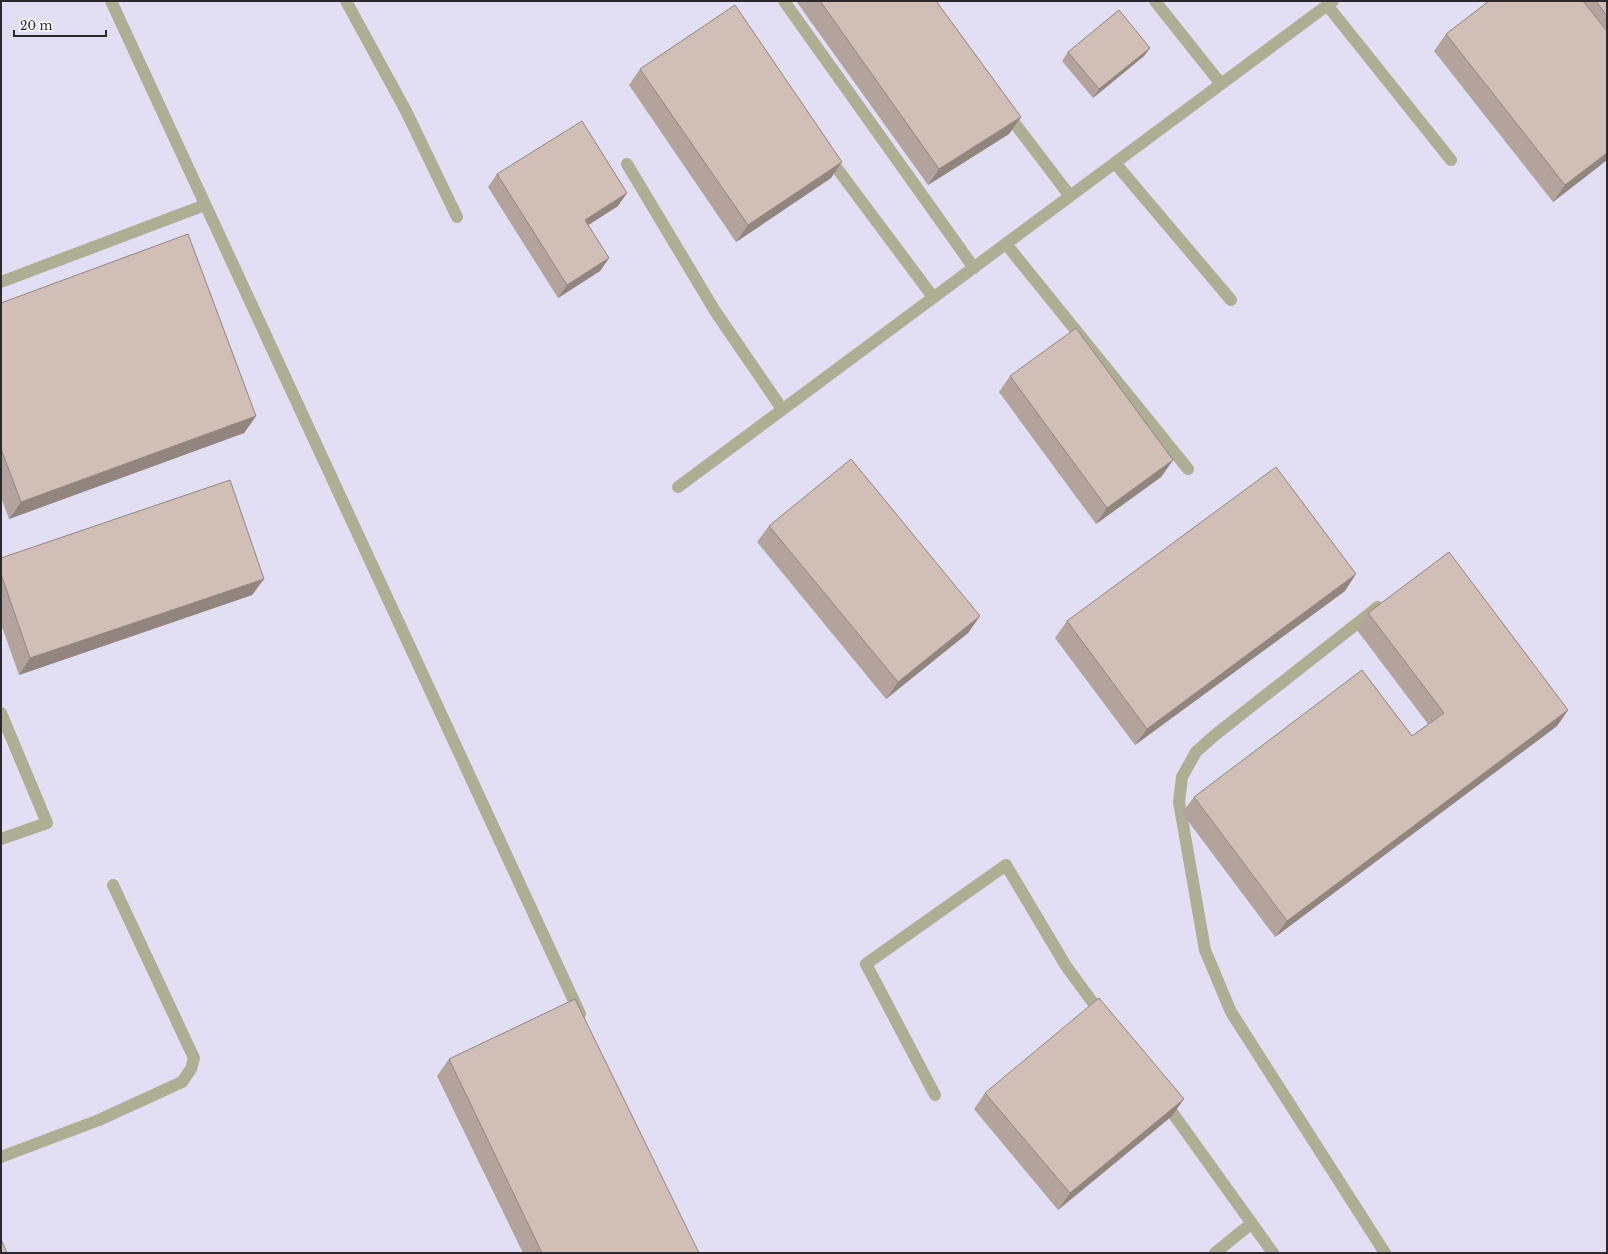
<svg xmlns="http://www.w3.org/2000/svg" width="1608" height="1254" viewBox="0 0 1608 1254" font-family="'Libre Baskerville',serif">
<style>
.industrial{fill:#e2def4}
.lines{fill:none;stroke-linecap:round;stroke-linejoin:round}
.lane{stroke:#adae94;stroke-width:12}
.wall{fill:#b4a39d}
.shaded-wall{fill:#928580}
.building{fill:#d1beb7;stroke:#928580}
</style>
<rect width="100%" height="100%" fill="#f3ecfc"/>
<path class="industrial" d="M1,1h1606v1252h-1606z"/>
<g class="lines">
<path class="lane" d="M111,1l469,1013
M346,1l60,110 51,106
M784,1l190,267
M1155,1l66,83
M1327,5l124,155
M1006,112l64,84
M827,155l106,142
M1115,163l116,137
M627,164l88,147 67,98
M1006,244l182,225
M1,282l204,-77
M678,487l655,-486
M1378,607l-163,128 -19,17 -14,25 -3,25 26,148 26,62 154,241
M1,713l46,110 -46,16
M935,1095l-69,-131 140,-99 60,101 36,49
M1164,1101l109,152
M1,1157l98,-37 83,-38 9,-13 3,-11 -81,-173
M1215,1253l37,-30"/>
</g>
<path class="wall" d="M796,1h140l85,116 -12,17 -81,51z
M1489,1h118v159l-54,42 -119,-151 12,-17z
M1150,48l-6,8 -51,42 -31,-37 6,-9z
M640,69l191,109 -95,64 -107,-157z
M497,174l121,32 -30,19 21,33 -9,13 -42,27 -70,-111z
M1,303l255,113 -12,17 -235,86 -8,-22z
M1010,376l163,84 -12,17 -65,47 -97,-132z
M769,526l211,90 -12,17 -82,66 -129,-157z
M1,558l263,21 -12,16 -233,80 -18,-51z
M1345,591l-210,154 -80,-107 12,-17z
M1368,613l200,97 -11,16 -282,211 -93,-124 12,-16 218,-61 16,-12 -71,-94z
M449,1059l250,194h-176l-86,-177z
M985,1093l187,23 -114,94 -84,-101z"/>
<path class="shaded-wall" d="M1150,48l-6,8 -51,42 6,-9z
M1021,117l-12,17 -81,51 11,-16z
M1607,153v7l-54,42 12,-17z
M842,162l-11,16 -95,64 12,-17z
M627,193l-9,13 -42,27 9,-13z
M609,258l-9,13 -42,27 9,-13z
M256,416l-12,17 -235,86 12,-17z
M1173,460l-12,17 -65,47 11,-16z
M1356,574l-11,17 -210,154 12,-16z
M264,579l-12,16 -233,80 11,-17z
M980,616l-12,17 -82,66 12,-17z
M1568,710l-11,16 -282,211 12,-16z
M1184,1099l-12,17 -114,94 12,-17z"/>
<path class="building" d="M820,1h116l85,116 -82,52z
M1489,1h94l24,30v122l-42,32 -119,-151z
M1596,1h11v15z
M735,5l107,157 -94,63 -108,-156z
M1119,10l31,38 -51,41 -31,-37z
M582,121l45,72 -42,27 24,38 -42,27 -70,-111z
M188,234l68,182 -235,86 -20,-53v-146z
M1076,328l97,132 -66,48 -97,-132z
M851,459l129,157 -82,66 -129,-156z
M1276,467l80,107 -209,155 -80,-108z
M230,480l34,99 -234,79 -29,-84v-16z
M1449,552l119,158 -281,211 -93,-124 168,-127 50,66 32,-23 -76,-100z
M1099,998l85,101 -114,94 -85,-100z
M575,999l124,254h-157l-93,-194z
M1,1239l6,14h-6z"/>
<rect width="1608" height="1254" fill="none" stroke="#2b282e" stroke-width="4"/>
<path d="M14 30v6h92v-6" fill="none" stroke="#2b282e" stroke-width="2"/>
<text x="20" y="30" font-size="12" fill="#2b282e" stroke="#fdfdfd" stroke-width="3" paint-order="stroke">20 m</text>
</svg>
